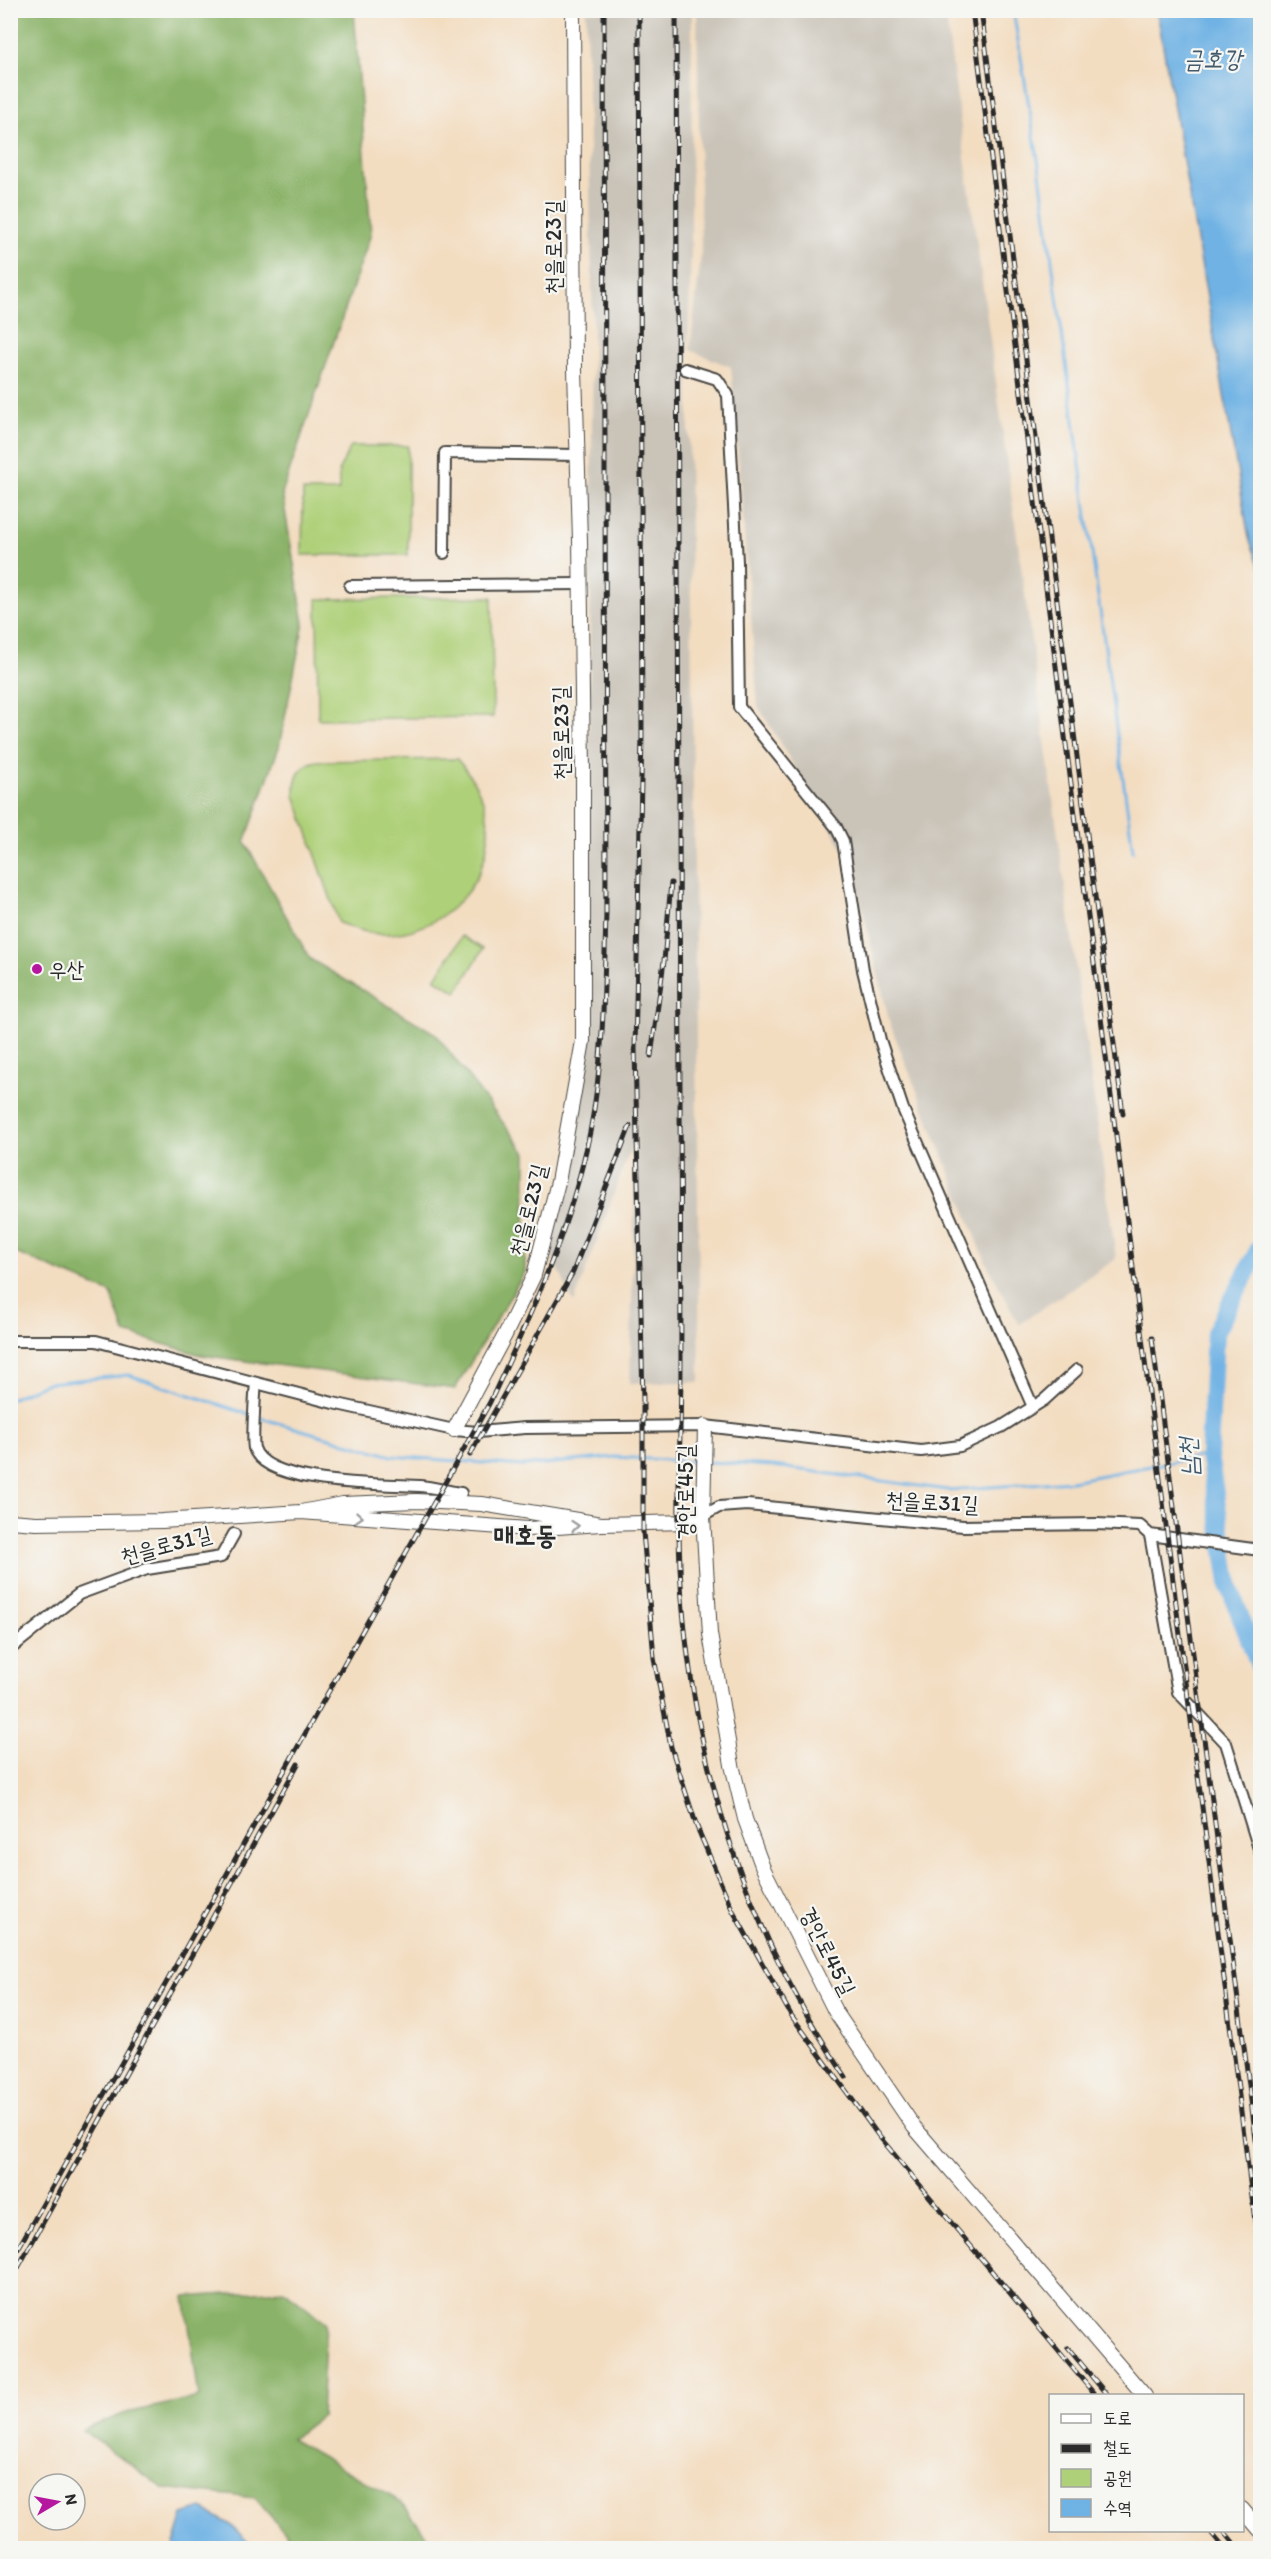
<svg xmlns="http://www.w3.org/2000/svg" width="1271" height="2559" viewBox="0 0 1271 2559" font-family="Itim,'Poor Story',sans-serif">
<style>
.industrial{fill:#c9c3b8}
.green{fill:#aed078;stroke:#6c7e52;stroke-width:1.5}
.forest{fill:#8ab268;stroke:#5a6e4a;stroke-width:1.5}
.water{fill:#6fb2e4;stroke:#4d6e88;stroke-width:1.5}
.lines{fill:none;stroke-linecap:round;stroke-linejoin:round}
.stream{stroke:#6fb2e4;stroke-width:3}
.river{stroke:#6fb2e4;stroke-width:18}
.minor-casing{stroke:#494642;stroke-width:14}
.tertiary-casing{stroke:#494642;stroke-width:16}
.minor{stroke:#fff;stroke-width:10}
.tertiary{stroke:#fff;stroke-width:14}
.rail-casing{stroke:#2b2b2b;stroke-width:5}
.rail{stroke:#f6f6f2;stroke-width:3;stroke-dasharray:9;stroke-linecap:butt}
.oneway{stroke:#a0a0a0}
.poi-dot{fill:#b5179e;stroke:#f6f6f2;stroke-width:2}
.labels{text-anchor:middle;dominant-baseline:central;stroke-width:4.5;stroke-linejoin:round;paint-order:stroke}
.street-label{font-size:22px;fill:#2b2b2b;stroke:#f6f6f2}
.poi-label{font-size:22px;fill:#2b2b2b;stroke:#f6f6f2;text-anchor:start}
.water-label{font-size:24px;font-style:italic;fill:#435a6c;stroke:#f6f6f2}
.quarter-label{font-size:26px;font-weight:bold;fill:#2b2b2b;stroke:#f6f6f2}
</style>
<rect width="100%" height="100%" fill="#f6f6f2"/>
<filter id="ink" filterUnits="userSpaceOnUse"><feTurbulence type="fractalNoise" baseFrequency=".0167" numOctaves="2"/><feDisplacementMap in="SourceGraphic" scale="12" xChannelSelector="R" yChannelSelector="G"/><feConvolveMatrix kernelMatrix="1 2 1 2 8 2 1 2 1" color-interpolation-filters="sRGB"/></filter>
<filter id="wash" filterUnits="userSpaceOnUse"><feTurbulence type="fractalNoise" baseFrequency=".008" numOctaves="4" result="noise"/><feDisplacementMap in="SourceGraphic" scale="24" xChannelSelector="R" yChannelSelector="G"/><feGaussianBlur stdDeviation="1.35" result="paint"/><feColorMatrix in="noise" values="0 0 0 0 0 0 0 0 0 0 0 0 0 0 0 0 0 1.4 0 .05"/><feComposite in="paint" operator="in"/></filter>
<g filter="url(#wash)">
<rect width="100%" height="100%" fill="#f3ddc1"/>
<path class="industrial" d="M586,11h106l-1,242 -3,96 12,1033 -70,1 6,-250 -62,170 -25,-54 12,-42 25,-148 7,-730z
M697,11h248l171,1248 -97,65 -33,-62 -96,-238 -39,-162 -93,-156 -27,-339 -41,-17 11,-95z"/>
<path class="green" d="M351,446h57v109h-106l1,-64h36v-21z
M492,597l1,120 -175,2 -1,-120z
M457,759c13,15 24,32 29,52 14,66 -42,126 -107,123 -15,-1 -27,-7 -40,-11l-44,-128c-1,-17 5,-31 22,-34z
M462,936l21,13 -26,43 -22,-13z"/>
<path class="forest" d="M11,10l343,1 17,223 -89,259 22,130 -25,124 -34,95 65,117 126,75 90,119 -1,119 -70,117 -254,-34 -76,-22 -14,-40 -100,-42z
M284,2290l42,32 -5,94 -30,23 110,63 35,46h-138l-43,-50 -92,-10 -81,-58 44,-17 73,-16 -14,-100z"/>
<path class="water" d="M1157,11h103v556l-11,-29z
M202,2509l28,15 24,24h-81l10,-33z"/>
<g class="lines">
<path class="stream" d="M1013,10l26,156 94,685
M10,1399l37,-16 82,-8 122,40
M257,1417l135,39 131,10 92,-9 85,5
M709,1462l64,4 175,24 123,-9 138,-26"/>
<path class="river" d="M1260,1247l-45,86 -6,122 21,134 30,79"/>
</g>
</g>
<g filter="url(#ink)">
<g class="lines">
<defs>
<path id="minor" d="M685,369l32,10 11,16 9,167 2,145 97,120 7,14 20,129 17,70 23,69 130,298
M444,553l1,-100 132,2
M350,586l231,-2
M10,1341h86l237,62 121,27 24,2 47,-4 180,-2 216,25 39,-5 41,-19 43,-27 33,-30
M256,1383c-1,9 -4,58 -2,65 11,38 133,36 166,38 13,1 27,5 41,7
M703,1516l16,-9 28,-2 216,21 134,-2 43,2 10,9 110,15
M1150,1535l28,157 48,51 34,109
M10,1649l69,-55 68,-25 74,-12 13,-23"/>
<path id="tertiary" d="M705,1426l-2,90 7,118 22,131 13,54 18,49 72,143 79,116 231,269
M454,1430l51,-95 29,-60 24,-93 25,-141v-270l-3,-231 -5,-170 -2,-360
M10,1521l26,2 126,-2 139,-9 42,-8 73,-3 66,3 119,20 -73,5 -227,-17
M601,1524l88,-2 14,-6
M1242,2509l18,21"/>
</defs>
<use href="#minor" class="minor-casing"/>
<use href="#tertiary" class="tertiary-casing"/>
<use href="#minor" class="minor"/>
<use href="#tertiary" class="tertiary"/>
<defs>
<path id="rail" d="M639,10l3,726 -7,313 8,352v131l11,126 17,89 26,80 35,82 59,106 87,120 218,261
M676,10l5,1350c0,83 -6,167 2,250 15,168 67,328 163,467
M972,10l288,2250
M981,10l142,1104
M651,1056l13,-95 7,-78
M1152,1338l108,832
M470,1455l103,-183 57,-146
M10,2263l480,-861c41,-87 81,-175 100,-270 14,-72 14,-146 16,-219l-2,-903
M10,2282l288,-518
M1068,2348l40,48
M1209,2530l15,18
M1223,2530l15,18"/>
</defs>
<use href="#rail" class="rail-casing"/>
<use href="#rail" class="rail"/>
</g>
<defs><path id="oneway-chevron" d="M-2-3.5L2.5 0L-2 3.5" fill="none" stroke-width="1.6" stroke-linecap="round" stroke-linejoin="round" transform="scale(1.5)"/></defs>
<g class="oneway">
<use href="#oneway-chevron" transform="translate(359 1517) rotate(5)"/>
<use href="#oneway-chevron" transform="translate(575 1526) rotate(-5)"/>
</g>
</g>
<circle class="poi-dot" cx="37" cy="969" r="6"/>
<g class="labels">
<g class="street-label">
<text transform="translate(553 247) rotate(-90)">천을로23길</text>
<text transform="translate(561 733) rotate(-91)">천을로23길</text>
<text transform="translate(528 1210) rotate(-76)">천을로23길</text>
<text transform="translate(685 1492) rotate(-90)">경안로45길</text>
<text transform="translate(932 1502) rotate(3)">천을로31길</text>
<text transform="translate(166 1545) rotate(-15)">천을로31길</text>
<text transform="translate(828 1951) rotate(63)">경안로45길</text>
</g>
<g class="poi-label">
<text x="49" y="969">우산</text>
</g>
<g class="water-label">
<text x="1213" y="58">금호강</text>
<text transform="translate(1188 1457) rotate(-93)">남천</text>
</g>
<g class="quarter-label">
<text x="525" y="1535">매호동</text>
</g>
</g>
<rect width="1271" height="2559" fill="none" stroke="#f6f6f2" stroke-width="36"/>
<rect x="1049" y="2394" width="195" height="138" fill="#f6f6f2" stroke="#a5a5a2" stroke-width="1.5"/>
<rect x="1061" y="2414" width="30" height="9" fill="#ffffff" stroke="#a5a5a2" stroke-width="1.5"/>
<text x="1103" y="2424" font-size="18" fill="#2b2b2b">도로</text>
<rect x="1061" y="2444" width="30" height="9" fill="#2b2b2b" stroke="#a5a5a2" stroke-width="1.5"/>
<text x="1103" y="2454" font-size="18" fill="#2b2b2b">철도</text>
<rect x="1061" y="2469" width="30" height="18" fill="#aed078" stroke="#a5a5a2" stroke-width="1.5"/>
<text x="1103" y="2484" font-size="18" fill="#2b2b2b">공원</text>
<rect x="1061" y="2499" width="30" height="18" fill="#6fb2e4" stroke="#a5a5a2" stroke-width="1.5"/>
<text x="1103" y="2514" font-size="18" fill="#2b2b2b">수역</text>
<g transform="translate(57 2502) rotate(80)"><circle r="28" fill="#f6f6f2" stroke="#a5a5a2" stroke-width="1.5"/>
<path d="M0-4.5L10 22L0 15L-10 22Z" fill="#b5179e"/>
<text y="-9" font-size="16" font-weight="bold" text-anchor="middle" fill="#2b2b2b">N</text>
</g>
</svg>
